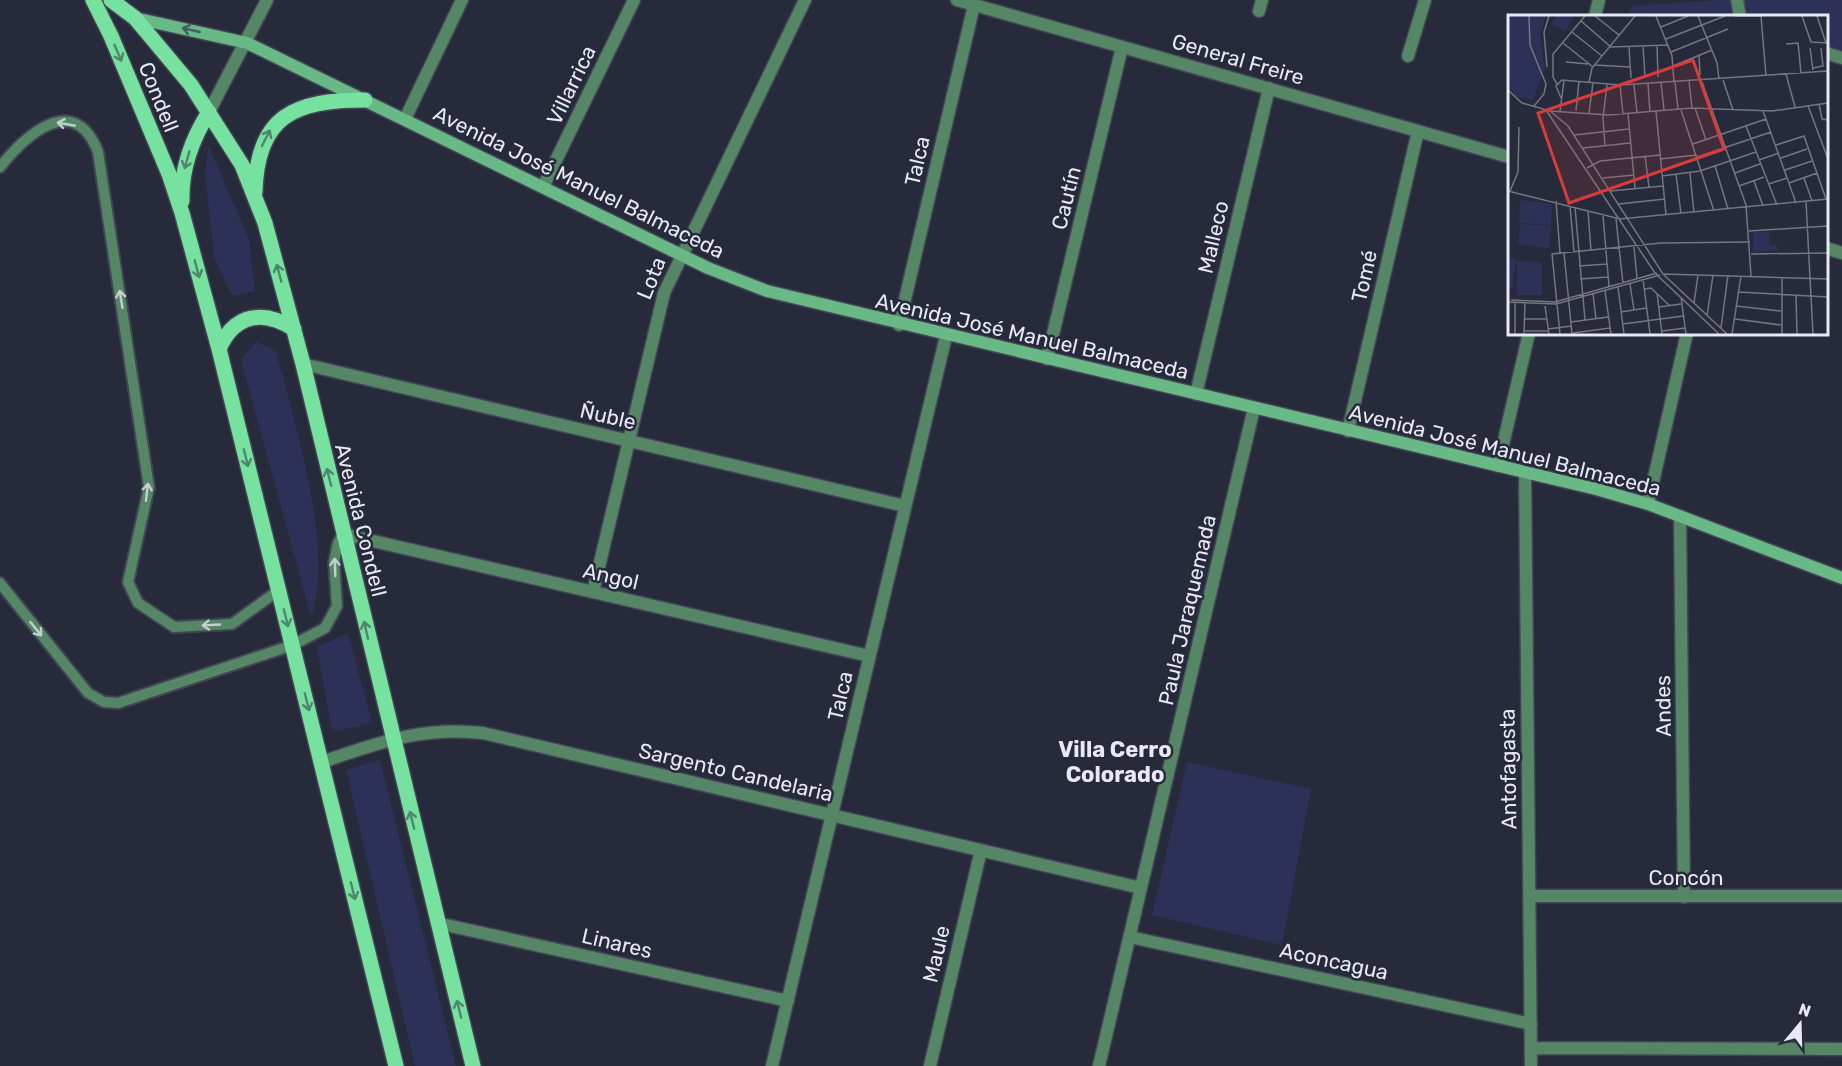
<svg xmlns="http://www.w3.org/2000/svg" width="1842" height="1066" viewBox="0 0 1842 1066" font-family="Rubik,sans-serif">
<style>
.green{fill:#2d3158}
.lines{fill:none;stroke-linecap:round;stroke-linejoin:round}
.service-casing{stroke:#424554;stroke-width:14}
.minor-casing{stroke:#424554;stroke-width:15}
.tertiary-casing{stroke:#424554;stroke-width:15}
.secondary-casing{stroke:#424554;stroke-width:15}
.primary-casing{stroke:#424554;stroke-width:18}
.service{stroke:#558666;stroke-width:10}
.minor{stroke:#558666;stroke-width:12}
.tertiary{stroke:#558666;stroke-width:12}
.secondary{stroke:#69b987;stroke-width:12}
.primary{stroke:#77e1a0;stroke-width:15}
.oneway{stroke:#416359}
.oneway2{stroke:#4f866d}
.oneway3{stroke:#c2d0d0}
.labels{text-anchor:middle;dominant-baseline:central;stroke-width:5;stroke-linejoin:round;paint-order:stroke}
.street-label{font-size:21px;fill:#e7e9f4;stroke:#272a3a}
.neighbourhood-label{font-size:22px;font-weight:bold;fill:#e7e9f4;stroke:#272a3a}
.inset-road{fill:none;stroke:#747684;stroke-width:1.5}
.view{fill:#d83b3c;fill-opacity:0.15;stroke:#d83b3c;stroke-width:3}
.inset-edge{fill:none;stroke:#e7e9f4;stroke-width:3}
</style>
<rect width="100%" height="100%" fill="#272a3a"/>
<path class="green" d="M1718,0h124v64l-16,-5v-43h-197l2,-10z
M208,145l41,94 6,52 -23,5 -18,-39 -9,-84z
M256,342l20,8c18,73 59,196 35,267l-70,-257z
M348,633l24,90 -40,9 -15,-84z
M380,760l76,306h-41l-69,-296z
M1187,762l124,27 -29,156 -130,-30z"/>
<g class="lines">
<defs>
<path id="service" d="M0,167c25,-31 74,-77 98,-15l51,335 -21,95 10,21 36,24 58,-3 47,-34
M0,583l88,110 16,9 14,1 175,-58 32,-17 12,-22 -3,-44 4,-19 5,-9"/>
<path id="minor" d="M1737,0l3,16
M1259,11l3,-11
M1595,16l4,-16
M1826,53l16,5
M1408,56l17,-56
M405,119l57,-119
M543,187l91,-187
M899,325l75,-320
M1047,359l75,-312
M303,364l602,142
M1196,394l73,-306
M1348,431l70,-300
M1498,466l31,-133
M1525,473l6,593
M1648,504l39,-171
M1680,516l4,381
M343,534l526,122
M593,592l71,-299 141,-293
M322,762c56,-19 100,-36 161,-29l658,155
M1529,896h313
M437,923l351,78
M1130,937l401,87
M1531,1048l311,1
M772,1066l174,-730
M930,1066l51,-216
M1099,1066l155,-658"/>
<path id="tertiary" d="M957,0l552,157
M209,112l58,-112
M1826,248l16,5"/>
<path id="secondary" d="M135,18l112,25 461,225 59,23 829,198 52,15 194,74"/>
<path id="primary" d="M93,0l18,36 58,138 13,39 37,136 177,717
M111,0l24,18 56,67 51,80 23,58 38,141 170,702
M255,192c2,-77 40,-92 110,-92
M182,201c-1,-33 10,-62 27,-89
M219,349c15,-35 44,-40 75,-20"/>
</defs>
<use href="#service" class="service-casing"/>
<use href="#minor" class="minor-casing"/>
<use href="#tertiary" class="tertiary-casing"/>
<use href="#secondary" class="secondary-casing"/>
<use href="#primary" class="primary-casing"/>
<use href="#service" class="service"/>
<use href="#minor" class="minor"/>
<use href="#tertiary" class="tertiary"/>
<use href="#secondary" class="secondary"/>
<use href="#primary" class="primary"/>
</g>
<defs><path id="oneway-shaft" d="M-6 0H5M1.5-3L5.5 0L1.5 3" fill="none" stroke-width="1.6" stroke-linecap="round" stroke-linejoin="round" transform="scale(1.5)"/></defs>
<use class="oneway" href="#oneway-shaft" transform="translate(191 30) rotate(-167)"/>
<g class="oneway2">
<use href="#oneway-shaft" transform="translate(118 53) rotate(67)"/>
<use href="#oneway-shaft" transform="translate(266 138) rotate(-63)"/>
<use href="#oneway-shaft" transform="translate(187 160) rotate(106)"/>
<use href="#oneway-shaft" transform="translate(197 269) rotate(75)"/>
<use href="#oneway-shaft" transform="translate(279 273) rotate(-105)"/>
<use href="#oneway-shaft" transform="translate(246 458) rotate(76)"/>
<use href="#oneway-shaft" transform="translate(329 477) rotate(-104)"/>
<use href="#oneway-shaft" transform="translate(286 618) rotate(76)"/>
<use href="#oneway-shaft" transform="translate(366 630) rotate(-103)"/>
<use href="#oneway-shaft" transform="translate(307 702) rotate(76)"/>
<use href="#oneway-shaft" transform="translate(412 820) rotate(-104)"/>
<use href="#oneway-shaft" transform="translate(353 891) rotate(76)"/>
<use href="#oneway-shaft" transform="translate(459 1009) rotate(-104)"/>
</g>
<g class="oneway3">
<use href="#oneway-shaft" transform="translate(66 124) rotate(-170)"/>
<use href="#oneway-shaft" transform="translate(121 299) rotate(-99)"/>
<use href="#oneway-shaft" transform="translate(147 492) rotate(-83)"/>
<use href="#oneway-shaft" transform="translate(335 567) rotate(-92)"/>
<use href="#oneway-shaft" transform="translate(211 625) rotate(177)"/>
<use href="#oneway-shaft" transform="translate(36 629) rotate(51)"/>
</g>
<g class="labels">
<g class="street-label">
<text transform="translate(1238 59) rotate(16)">General Freire</text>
<text transform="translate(571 85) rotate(-64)">Villarrica</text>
<text transform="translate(159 97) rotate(68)">Condell</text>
<text transform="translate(917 161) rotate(-77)">Talca</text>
<text transform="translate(579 182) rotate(26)">Avenida José Manuel Balmaceda</text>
<text transform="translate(1066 198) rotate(-76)">Cautín</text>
<text transform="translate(1213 237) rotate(-77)">Malleco</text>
<text transform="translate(1364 276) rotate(-77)">Tomé</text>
<text transform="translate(651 278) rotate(-68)">Lota</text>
<text transform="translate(1032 336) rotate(13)">Avenida José Manuel Balmaceda</text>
<text transform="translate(608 416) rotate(13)">Ñuble</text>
<text transform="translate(1505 450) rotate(14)">Avenida José Manuel Balmaceda</text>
<text transform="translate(361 520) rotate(76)">Avenida Condell</text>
<text transform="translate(611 576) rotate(13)">Angol</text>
<text transform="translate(1187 610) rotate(-77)">Paula Jaraquemada</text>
<text transform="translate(840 696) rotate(-77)">Talca</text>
<text transform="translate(1663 706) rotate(-91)">Andes</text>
<text transform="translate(1508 769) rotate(-91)">Antofagasta</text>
<text transform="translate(736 772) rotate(13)">Sargento Candelaria</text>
<text x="1686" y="877">Concón</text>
<text transform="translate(617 943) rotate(13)">Linares</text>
<text transform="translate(936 954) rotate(-77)">Maule</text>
<text transform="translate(1334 961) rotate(12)">Aconcagua</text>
</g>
<g class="neighbourhood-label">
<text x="1115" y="749">Villa Cerro<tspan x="1115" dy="25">Colorado</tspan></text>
</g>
</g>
<g transform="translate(1508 15)">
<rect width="320" height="320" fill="#272a3a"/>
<path d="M0,1h38l-6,19 5,33 -12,32 -17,-4 -8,-13zM48,1h18l-9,16 -13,-8zM12,185l32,4 -1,21 -32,-2zM12,209l31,2 -2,22 -31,-4zM245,217h16l1,13h7v6l-24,1zM0,242l8,2 -4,30h-4zM9,246l25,1v33h-25z" fill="#2d3158"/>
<path class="inset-road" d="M21,1l1,29 16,39 -2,10 -10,12M87,1l24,19M148,1l16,40 2,26M190,1l19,47 2,16M227,1h26M253,1l5,60M294,1l9,26 17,1M309,1l9,27M73,6l30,26 57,-2M153,12l27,-11M64,17l30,24M158,24l59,-23M55,28l30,24M278,29l12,-1 3,30M149,30l1,32M135,31l2,31M121,32l2,31M302,33l3,22M163,37l57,-23M191,40l1,20M58,47l22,2M87,50l35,2M165,51l39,-16M39,52l-3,-35 5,-16M305,53l10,-2 -2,-18M278,59l9,33M215,65l10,30M181,66l3,27M81,67l3,-14 43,-52M167,67l3,27M194,67l44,123 5,71M153,68l3,27M49,69l-4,-7v-23l32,-38M140,69l2,28M112,70l3,29M126,70l3,28M0,75l14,13 28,8 58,4 84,-7 80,3 56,-8M53,83l-5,-12 6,-6 58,5 208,-14M311,89l3,15 6,1M300,91l20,53M187,93l11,32M38,95l109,163 64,61M173,95l33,101M42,96l18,15 95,148 64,60M52,96l4,-30M68,96l3,-30M148,96l10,104M255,96l33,92M81,98l4,-30M120,99l7,74M238,111l31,79M66,120l55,-6M185,129l73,-25M268,130l28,-9 22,63M97,131l-2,-28 4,-33M75,133l47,-5M137,141l4,31M189,142l74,-25M273,143l26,-9M152,144l37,-4M251,145l20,-7M207,151l13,43M79,153l13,-7 60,-6M277,155l27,-9M182,158l4,40M227,158l25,-9M168,159l5,40M154,161l38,-5 56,-19M95,163l31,-3M296,163l8,23M246,166l9,25M281,168l28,-10M261,169l18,-6M231,171l25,-9M0,176l112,28 208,-20M2,176l8,-19 1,-45M102,176l53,-5M48,186l4,52M298,187l7,132M111,189l46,-5M62,191l4,46M67,192l10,113M80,196l3,40M95,201l6,70M108,204l7,65M241,216l79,-5M126,232l3,31M56,238l8,81M243,239l77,-1M71,251l28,-2M156,259l164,5M72,264l28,-2M135,264l7,55M122,269l4,26M110,272l6,47M136,274l7,-1 19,18M97,276l6,43M230,277l90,5M149,278l5,41M85,279l3,25M288,280l1,39M173,282l5,37M3,285l44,2 102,-29M0,287l48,2 104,-29M186,288l4,-28M37,291l4,28M228,291l45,5M151,292l22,-3M113,297l25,-4M199,301l6,-41M16,304h23M227,304l46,6M63,307l37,-5M115,309l60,-8M213,313l7,-53M40,314l23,-3M16,316h24M154,316l23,-3M65,318l37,-5M7,319v-32M16,319l1,-31M52,319l-8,-80 109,-11 89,-1M224,319l9,-58M274,319v-57"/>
<path class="view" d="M185,45l31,89 -155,54 -31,-90z"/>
<rect width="320" height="320" class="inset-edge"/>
</g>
<g transform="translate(1800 1024) rotate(19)" stroke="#272a3a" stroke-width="4.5" paint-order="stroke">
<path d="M0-4.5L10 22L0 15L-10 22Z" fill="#e7e9f4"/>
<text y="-9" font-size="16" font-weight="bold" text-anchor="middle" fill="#e7e9f4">N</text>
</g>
</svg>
